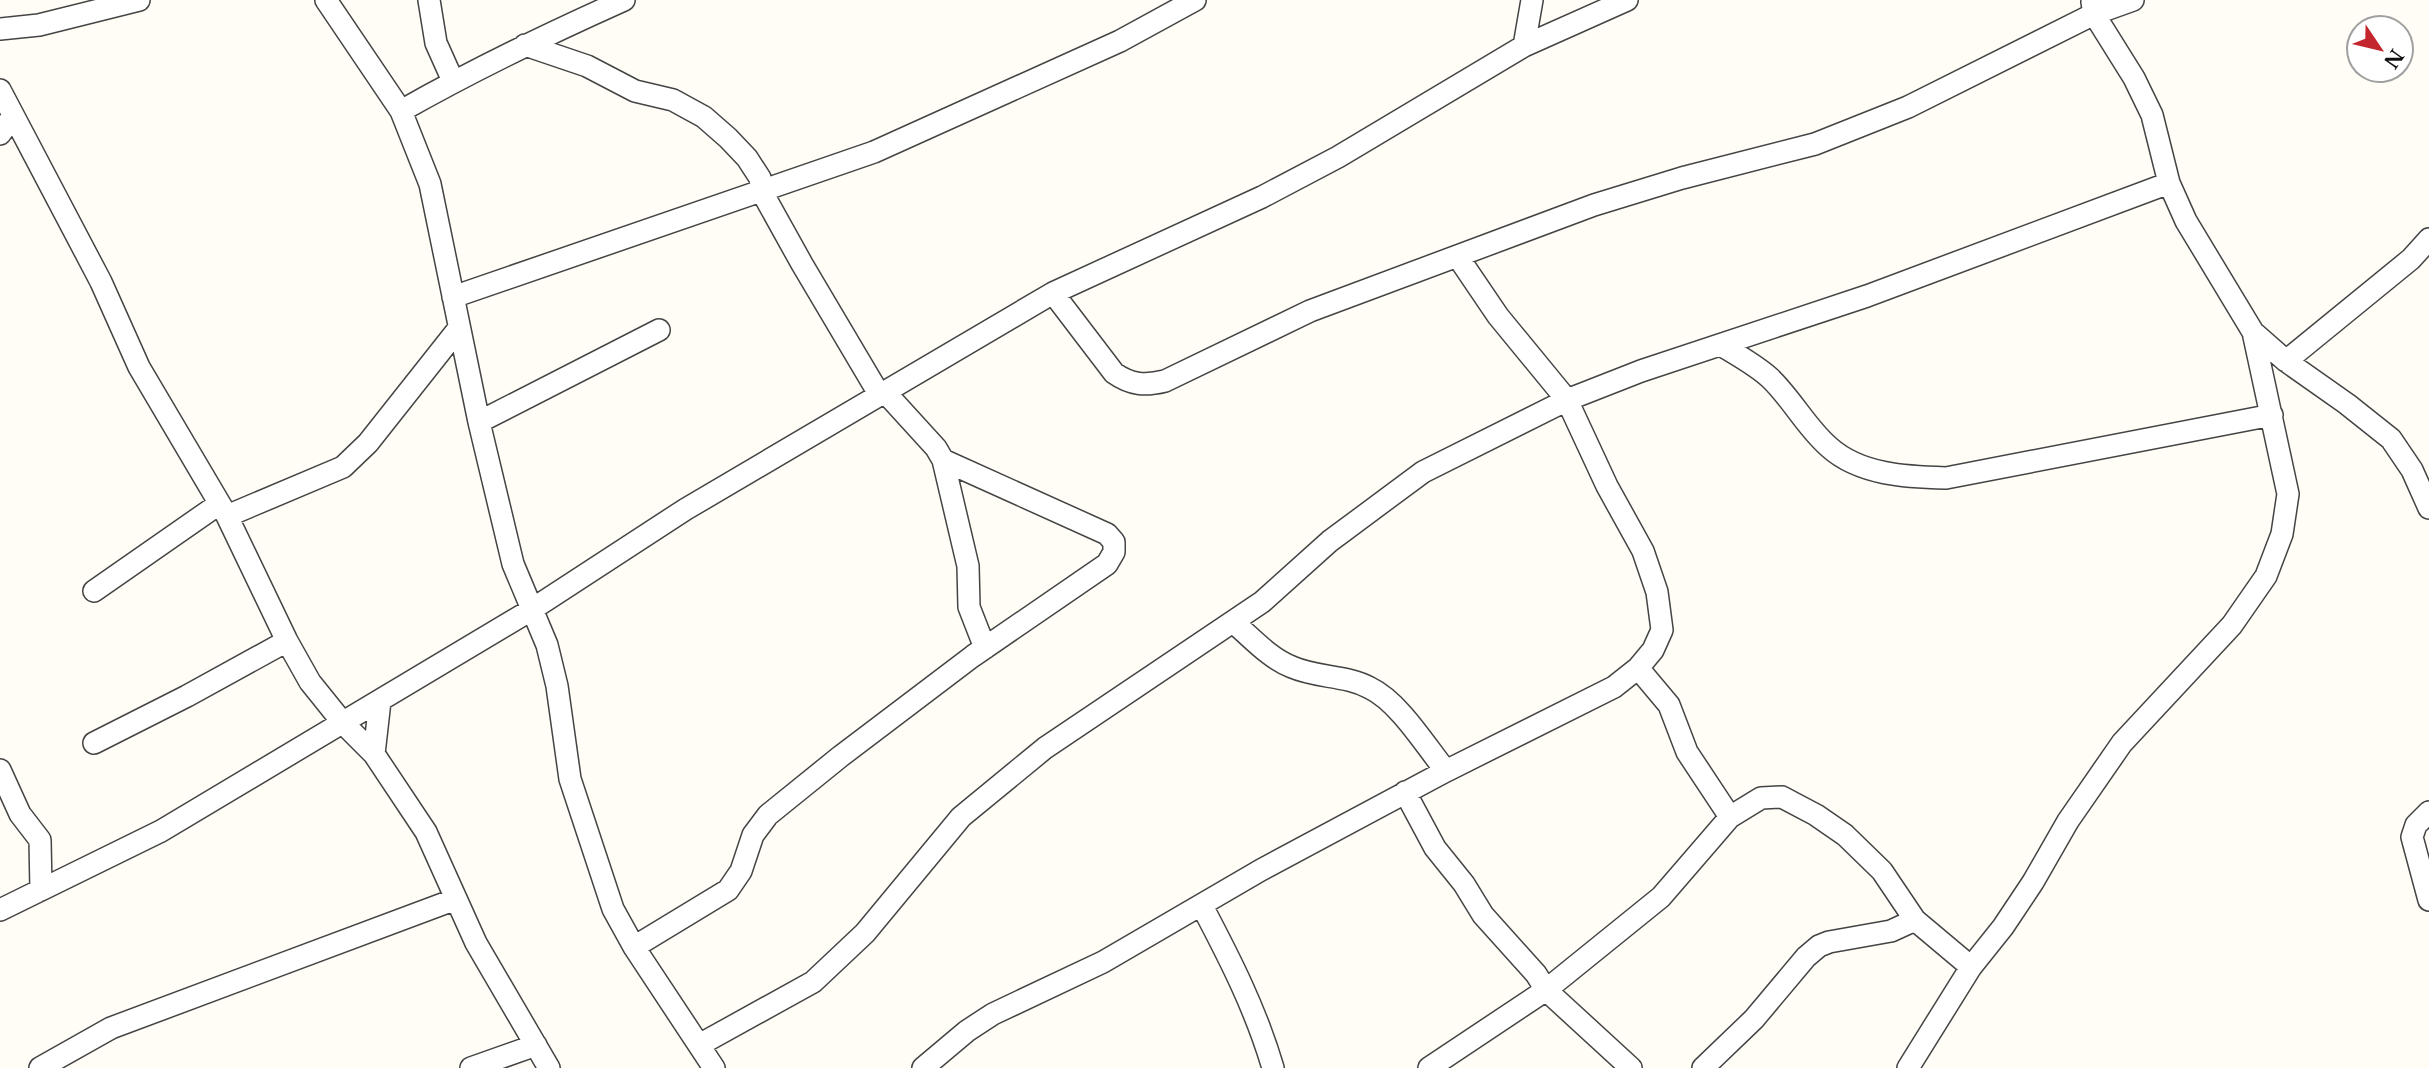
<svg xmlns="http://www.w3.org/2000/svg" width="2429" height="1068" viewBox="0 0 2429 1068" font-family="'Libre Baskerville',serif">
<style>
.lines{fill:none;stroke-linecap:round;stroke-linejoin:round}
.minor-casing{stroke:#444;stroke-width:24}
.minor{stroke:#fff;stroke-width:21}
</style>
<rect width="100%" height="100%" fill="#fffdf5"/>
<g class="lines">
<defs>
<path id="minor" d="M326,0l75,111 29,73 49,238 34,142 34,81 10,41 13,93 43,130 21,38 80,121
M429,0l7,43 17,38
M2092,2l2,12 40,64 18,37 17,68 17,38 67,111 33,29 61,43 44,35 21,31 17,38
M0,29l39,-4 100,-25
M525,45l62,21 48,25 38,9 31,17 24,21 19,20 13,20 2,14 40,72 77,130
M1524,46l8,-46
M0,90l101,192 38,85 88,149 60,125 23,41 33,41 31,31 52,78 50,111 73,125
M401,111c72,-41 147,-77 223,-111
M0,134l13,-18
M1053,293l61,80c17,12 31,13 51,8l145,-70 284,-106 88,-27 133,-34 93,-37 186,-93 39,-14
M453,297l421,-145 246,-111 75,-41
M1721,345c16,10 35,20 49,33 22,21 36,49 59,69 31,28 78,30 117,31l326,-63
M2286,361l125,-102 18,-20
M884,391l52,57 7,12 25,106 1,41 16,41
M479,422l180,-92
M227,516l116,-49 25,-24 91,-115
M94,591l125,-87
M1233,622c19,16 36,36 59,45 25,11 54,8 78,21 29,14 55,57 76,83
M1638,668l31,37 18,47 43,65
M94,743l93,-47 100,-55
M374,754l6,-53
M0,770l20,44 20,26 1,50
M1405,792l30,56 29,36 19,31 53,59 10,16 85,78
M2429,812l-13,13 -4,12 17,63
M1202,906c28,53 54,104 71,162
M0,910l161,-79 370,-221 155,-101 367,-216 209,-96 76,-40 186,-111 103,-46
M634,947l94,-57 13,-19 12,-36 15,-20 73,-59 132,-100 134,-92 7,-12v-10l-7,-8 -164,-74
M699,1045l114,-63 52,-49 96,-116 84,-69 217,-146 68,-61 93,-69 144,-72 74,-29 226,-75 302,-113
M40,1068l71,-40 345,-129
M471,1068l65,-23
M923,1068l44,-37 26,-17 110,-52 158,-92 185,-99 168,-84 24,-19 15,-18 9,-20 -5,-38 -14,-41 -36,-65 -40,-86 -69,-84 -40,-59
M1429,1068l117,-78 115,-93 69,-80 31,-19 21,-1 34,18 29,20 37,36 33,49 56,47 32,-40 30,-45 35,-61 54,-78 110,-118 34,-49 16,-42 6,-40 -35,-162
M1703,1068l51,-49 52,-62 13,-11 10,-4 62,-11 24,-11
M1908,1068l63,-101"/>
</defs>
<use href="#minor" class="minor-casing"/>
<use href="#minor" class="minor"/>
</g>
<g transform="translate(2380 49) rotate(125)"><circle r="33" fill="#ffffff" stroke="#a0a0a0" stroke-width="2"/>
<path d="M0-5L12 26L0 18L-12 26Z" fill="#c4262e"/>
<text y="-10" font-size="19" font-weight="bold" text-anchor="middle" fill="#111111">N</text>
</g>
</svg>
